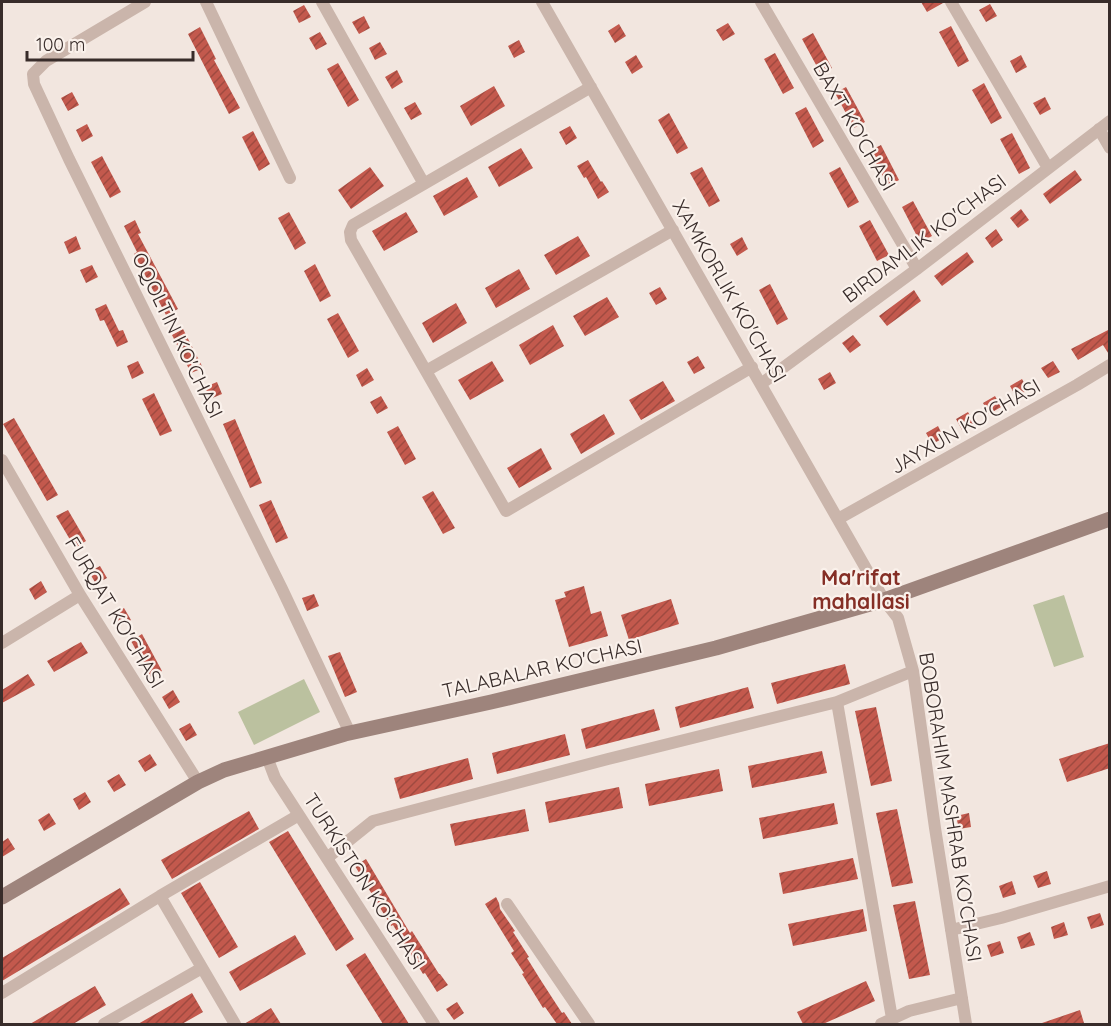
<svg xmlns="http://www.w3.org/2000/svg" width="1111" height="1026" viewBox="0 0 1111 1026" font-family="Quicksand,sans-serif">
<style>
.pitch{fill:#bbc19f}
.building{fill:url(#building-hatch)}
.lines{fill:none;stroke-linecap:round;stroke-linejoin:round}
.street{stroke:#cab5ab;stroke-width:12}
.secondary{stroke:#9e847c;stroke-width:15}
.labels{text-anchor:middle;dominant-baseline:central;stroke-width:4.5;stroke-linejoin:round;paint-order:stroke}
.street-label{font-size:20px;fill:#382c2a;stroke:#faf1eb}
.neighbourhood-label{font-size:21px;font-weight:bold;fill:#852e25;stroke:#faf1eb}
</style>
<defs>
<pattern id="building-hatch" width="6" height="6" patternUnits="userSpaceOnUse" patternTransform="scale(1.5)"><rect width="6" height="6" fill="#c3594d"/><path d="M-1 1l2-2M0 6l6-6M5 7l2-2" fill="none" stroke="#9f4a40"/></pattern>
</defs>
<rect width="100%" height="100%" fill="#f2e6df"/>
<path class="pitch" d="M1064,595l20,62 -30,10 -21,-62z
M304,679l16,33 -66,33 -16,-33z"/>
<path class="building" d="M921,2h22v1l-16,9z
M990,4l7,12 -11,6 -7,-12z
M304,5l7,12 -12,6 -6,-12z
M364,16l6,12 -11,6 -7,-12z
M728,23l7,11 -12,7 -7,-11z
M619,24l7,12 -11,7 -7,-12z
M951,26l18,35 -11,6 -19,-35z
M200,27l16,32 -2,1 26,48 -11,6 -41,-80z
M320,32l7,12 -11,6 -7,-12z
M813,33l19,35 -11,6 -19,-35z
M519,40l6,12 -11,6 -6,-12z
M380,42l7,12 -12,6 -6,-12z
M775,53l19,35 -11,6 -19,-35z
M636,55l7,12 -11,7 -7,-12z
M1021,55l6,12 -11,6 -6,-12z
M338,63l21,37 -11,7 -21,-38z
M397,70l6,12 -11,7 -7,-12z
M984,83l18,35 -11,6 -19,-34z
M494,86l11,20 -34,20 -11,-20z
M846,87l19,35 -11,6 -19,-35z
M72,92l7,13 -11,6 -7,-13z
M1045,97l6,12 -11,6 -7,-12z
M415,102l7,12 -11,6 -7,-12z
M806,107l18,34 -11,7 -18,-35z
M669,113l19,35 -11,6 -19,-34z
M87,124l6,12 -11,6 -6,-12z
M570,126l7,12 -11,7 -7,-13z
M253,131l17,33 -11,7 -17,-34z
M1012,133l18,35 -11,6 -19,-35z
M881,145l18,35 -11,6 -19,-35z
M521,148l12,20 -34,19 -11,-20z
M102,156l19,36 -11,6 -19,-36z
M588,160l13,22 1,-1 7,11 -11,7 -12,-22 -2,1 -7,-12z
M370,167l14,19 -33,23 -13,-19z
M702,167l18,34 -11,6 -19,-34z
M840,167l19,35 -11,6 -19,-35z
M1075,170l7,10 -32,24 -7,-10z
M467,177l11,20 -34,19 -11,-20z
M913,201l19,35 -12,6 -18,-35z
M1021,209l8,11 -11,8 -8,-10z
M289,212l17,31 -11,7 -17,-32z
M406,212l12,20 -34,19 -12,-20z
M135,220l6,13 -3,1 40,75 -12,6 -32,-61 3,-2 -13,-26z
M870,220l19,35 -12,6 -18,-35z
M996,229l7,11 -11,8 -7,-10z
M76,236l5,13 -12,5 -5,-12z
M578,236l12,20 -34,19 -12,-20z
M742,237l6,12 -11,7 -7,-12z
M967,252l7,10 -32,24 -8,-10z
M315,264l16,32 -11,6 -16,-31z
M92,265l6,12 -12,6 -6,-13z
M519,269l11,20 -34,19 -11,-20z
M770,284l18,35 -11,6 -18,-35z
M660,287l7,12 -11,6 -7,-12z
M914,290l7,11 -34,25 -8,-10z
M607,297l12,20 -34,19 -12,-20z
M456,303l11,20 -34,20 -11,-20z
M106,304l13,27 4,-1 5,12 -11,5 -13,-27 -4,1 -5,-12z
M338,313l21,38 -11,7 -21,-39z
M553,325l11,21 -34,19 -11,-20z
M183,329l20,39 -12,5 -19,-38z
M1110,329v27l-7,-11 -25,15 -7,-11z
M853,335l8,10 -11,8 -8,-10z
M698,356l7,12 -11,6 -7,-12z
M138,361l6,12 -12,6 -5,-13z
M492,361l12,20 -34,19 -12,-20z
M1053,361l7,11 -12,6 -7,-10z
M367,368l7,12 -12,7 -6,-12z
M830,372l6,11 -12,7 -6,-11z
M1022,379l6,11 -12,7 -6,-11z
M663,381l12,20 -34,19 -12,-20z
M217,382l5,12 -12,5 -5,-12z
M154,393l18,38 -12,5 -18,-37z
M381,396l7,12 -11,6 -7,-12z
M995,396l6,11 -12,7 -6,-11z
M968,412l6,11 -12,7 -6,-11z
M604,414l11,20 -34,20 -11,-20z
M14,418l44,77 -11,6 -44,-77z
M235,419l27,64 -12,5 -27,-64z
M398,426l18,33 -11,6 -18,-33z
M938,426l6,12 -12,6 -6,-11z
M541,448l11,21 -33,19 -12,-20z
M433,491l22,37 -12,6 -21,-37z
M271,500l17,38 -12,5 -17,-38z
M68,510l18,31 -11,7 -19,-32z
M100,566l7,12 -11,6 -7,-12z
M41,581l6,11 -12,8 -6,-11z
M584,586l7,28 10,-3 7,25 -39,11 -14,-47 11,-3 -2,-5z
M314,594l5,12 -12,5 -5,-13z
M671,599l8,25 -50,16 -8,-25z
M124,608l7,12 -11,6 -7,-11z
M142,634l20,37 -11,6 -20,-36z
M81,642l7,11 -34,19 -7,-11z
M340,652l17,40 -12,5 -17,-41z
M845,664l5,20 -73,20 -6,-21z
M28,674l7,11 -33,18v-13z
M748,687l6,21 -74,20 -5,-21z
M173,690l7,12 -11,7 -7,-12z
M876,707l16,74 -21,5 -16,-75z
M654,709l6,21 -74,19 -5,-20z
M190,723l7,12 -11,6 -7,-12z
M565,734l5,21 -73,19 -5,-21z
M1110,743v25l-43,14 -8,-23z
M822,751l5,22 -75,15 -4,-22z
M150,754l7,11 -12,7 -7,-11z
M468,758l5,21 -73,20 -6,-21z
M719,769l4,22 -74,15 -4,-22z
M119,774l7,11 -12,7 -7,-11z
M619,787l4,21 -74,15 -4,-21z
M85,792l6,10 -12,8 -6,-11z
M834,803l4,21 -75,15 -4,-21z
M525,809l4,22 -74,15 -5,-22z
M897,809l16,74 -21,4 -16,-74z
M249,811l10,18 -87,50 -11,-19z
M49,813l7,11 -12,7 -6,-11z
M969,813l2,14 -12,2 -3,-13z
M288,831l66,108 -18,12 -67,-109z
M8,838l7,11 -13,8v-15z
M853,858l5,21 -75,15 -4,-21z
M366,859l44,74 2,-2 27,43h1l8,11 -11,7 -12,-19 -2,1 -30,-49 -2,1 -36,-60z
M1047,871l4,13 -13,4 -5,-12z
M1012,881l4,13 -13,4 -4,-12z
M200,882l38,65 -19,11 -38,-65z
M120,888l10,16 -128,77v-23z
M496,897l3,6 1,6 15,22 -2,1 16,25 -2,1 13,21 22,34 2,-1 8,12h-15l-12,-17 -2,1 -21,-34 2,-1 -13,-20 3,-2 -29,-47z
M915,901l15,74 -21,4 -16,-74z
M863,909l4,22 -74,15 -5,-22z
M1100,913l4,12 -13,4 -4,-12z
M1064,922l4,13 -14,4 -3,-12z
M1030,932l5,13 -14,4 -4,-12z
M295,935l11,19 -66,37 -11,-19z
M1000,941l4,12 -13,4 -4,-12z
M365,953l44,71h-26l-37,-59z
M866,981l9,20 -52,23h-20l-6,-12z
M95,986l11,19 -33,19h-43z
M192,993l11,19 -21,12h-44z
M457,1002l7,11 -10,7 -8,-11z
M271,1008l10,16h-37z
M1080,1010l4,13 -6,1h-36v-1z"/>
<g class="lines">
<path class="street" d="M145,2l-99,59 -13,13 1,10 35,75 213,430 68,144
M206,2l84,176
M322,2l102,182
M542,2l342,598 14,18 15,53 22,157 31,196
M761,2l156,267
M951,2l97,166
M591,87l-238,138 -3,7 1,8 155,271 246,-144
M1099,129l11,19
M426,371l247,-141
M761,384l156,-115 193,-148
M2,460l78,135 118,187
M838,519l239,-134 33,-20
M2,643l78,-48
M837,702l56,322
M267,757l8,21 159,246
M327,858l46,-37 235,-62 229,-57 76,-31
M160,896l75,128
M507,904l82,120
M951,930l50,-12 109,-32
M2,993l158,-97 139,-81
M104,1024l98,-56
M881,1024l28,-13 53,-13"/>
<path class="secondary" d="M2,897l196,-115 26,-12 121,-36 146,-32 225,-54 168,-48 226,-81"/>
</g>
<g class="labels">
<g class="street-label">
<text transform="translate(855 126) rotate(60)">BAXT KO'CHASI</text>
<text transform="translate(924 238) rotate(-37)">BIRDAMLIK KO'CHASI</text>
<text transform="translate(730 291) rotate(60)">XAMKORLIK KO'CHASI</text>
<text transform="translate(178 335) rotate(64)">OQOLTIN KO'CHASI</text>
<text transform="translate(965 426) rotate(-30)">JAYXUN KO'CHASI</text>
<text transform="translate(115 612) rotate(59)">FURQAT KO'CHASI</text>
<text transform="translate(542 668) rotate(-13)">TALABALAR KO'CHASI</text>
<text transform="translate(951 807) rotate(81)">BOBORAHIM MASHRAB KO'CHASI</text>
<text transform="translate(365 881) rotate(57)">TURKISTON KO'CHASI</text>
</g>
<g class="neighbourhood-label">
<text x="861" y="577">Ma'rifat<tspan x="861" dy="24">mahallasi</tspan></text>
</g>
</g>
<rect width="1111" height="1026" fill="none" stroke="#382c2a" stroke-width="6"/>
<path d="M27 51v9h166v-9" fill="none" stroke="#382c2a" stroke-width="3"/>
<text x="36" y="51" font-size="18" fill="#382c2a" stroke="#faf1eb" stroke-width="4.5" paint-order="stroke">100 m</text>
</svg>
